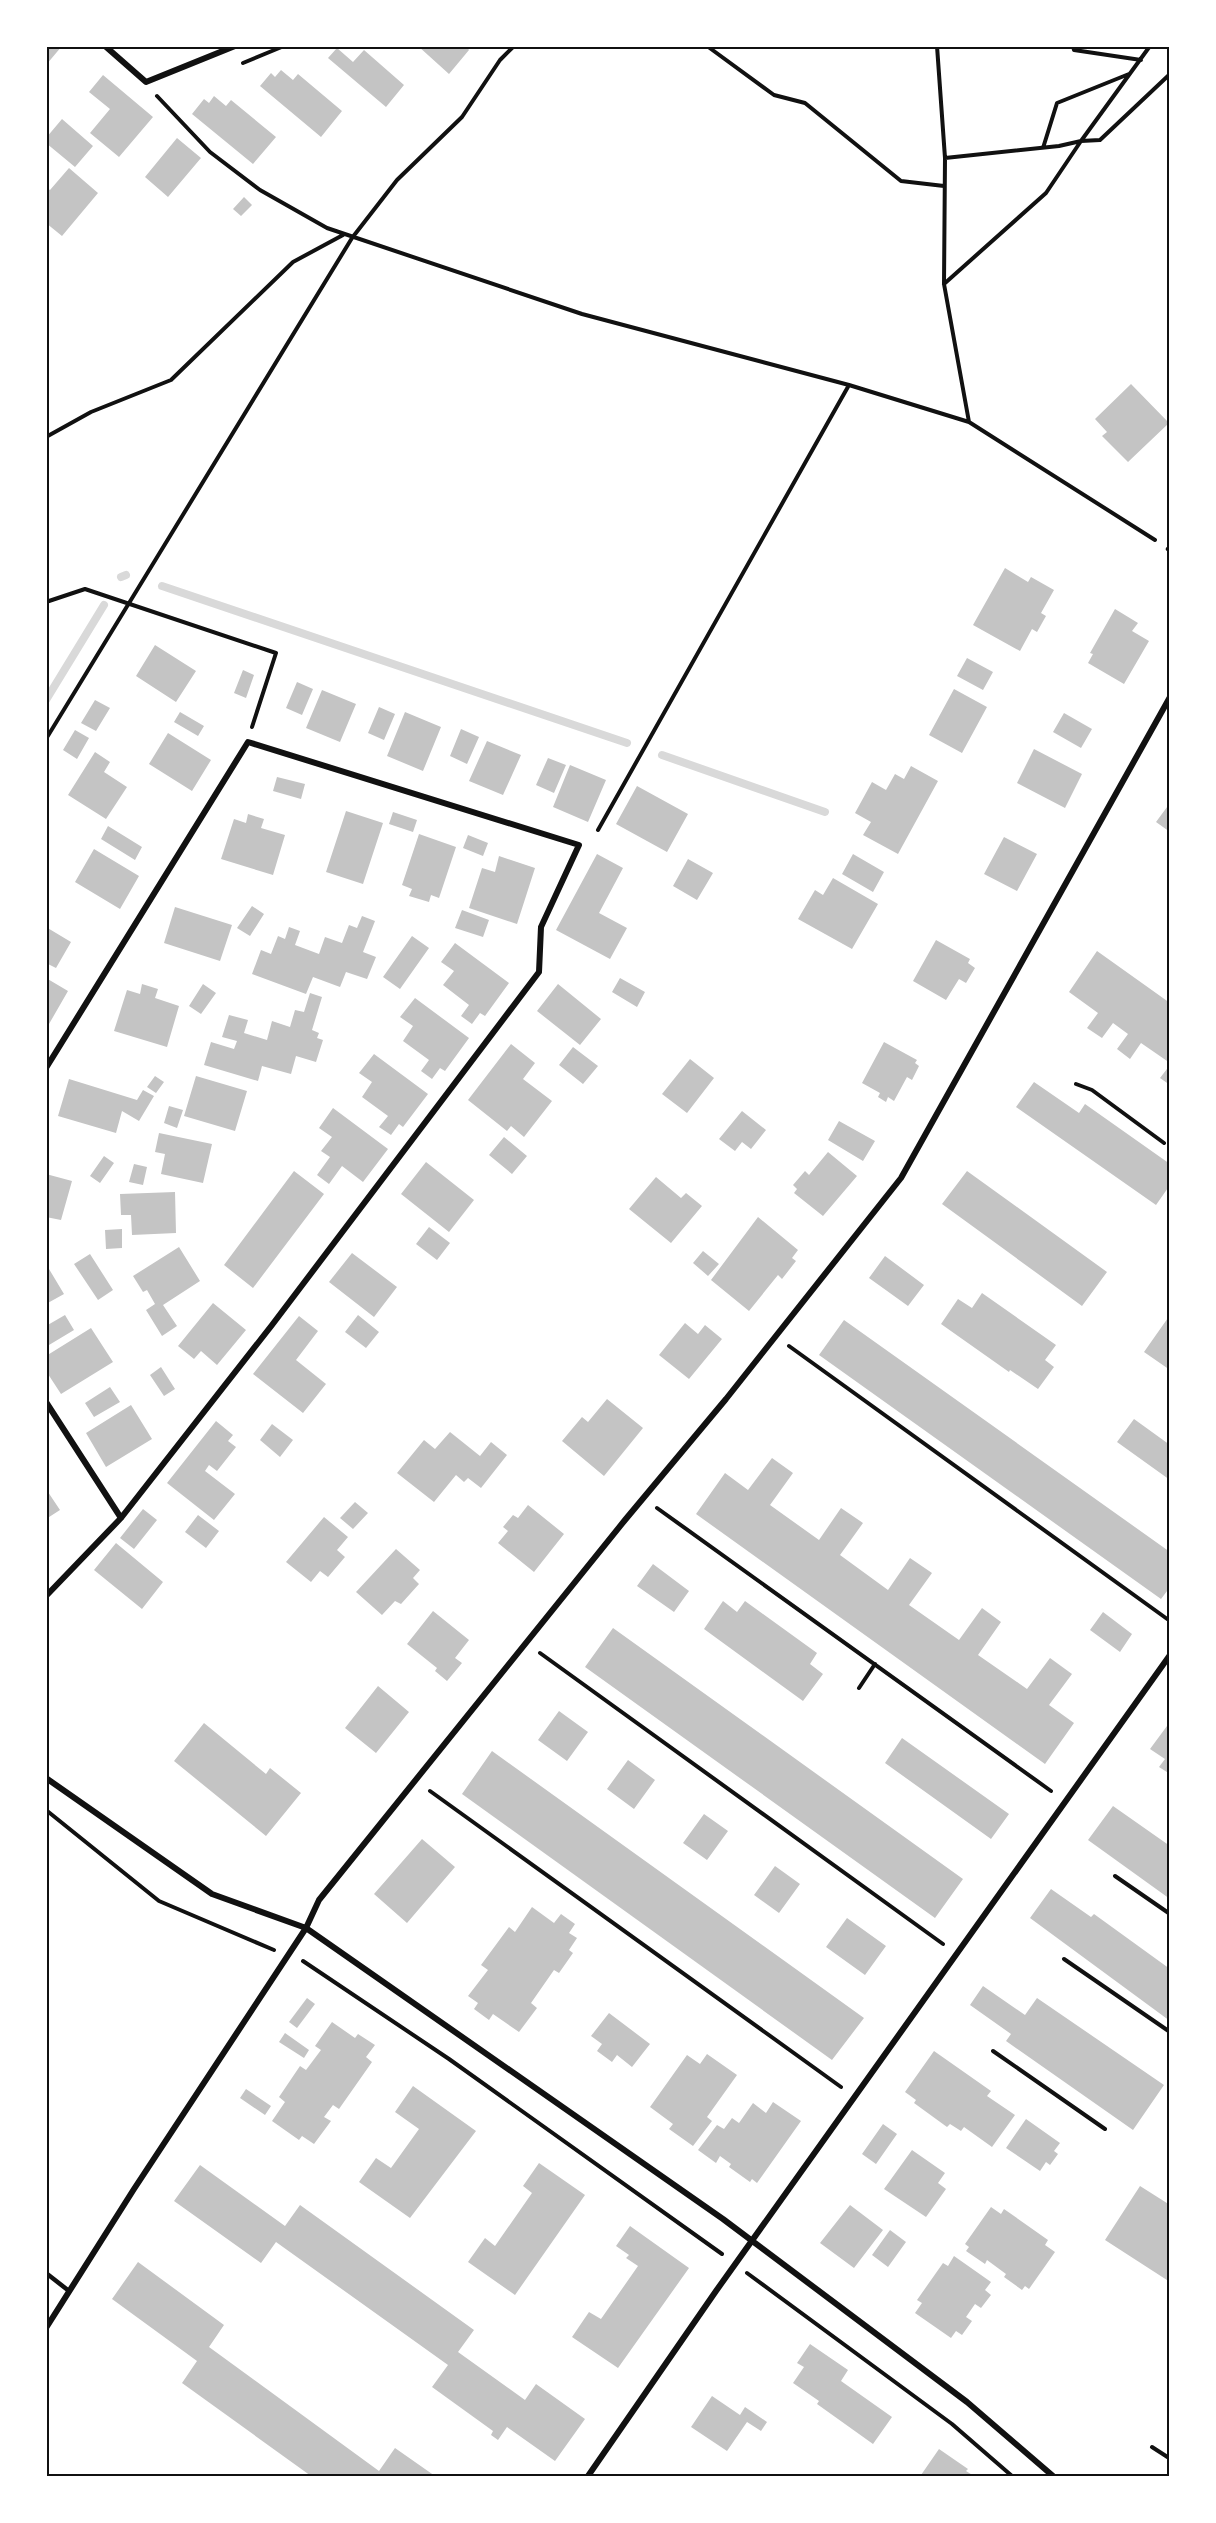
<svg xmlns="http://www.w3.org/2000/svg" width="1216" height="2523" viewBox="0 0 1216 2523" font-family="Overpass,sans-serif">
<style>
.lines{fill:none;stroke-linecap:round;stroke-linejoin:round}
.stream{stroke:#d9d9d9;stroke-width:8}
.building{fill:#c4c4c4}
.path{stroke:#111;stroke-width:4}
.service{stroke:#111;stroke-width:4.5}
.minor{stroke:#111;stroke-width:6}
.neatline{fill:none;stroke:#111;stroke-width:2}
</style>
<rect width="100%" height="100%" fill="#fff"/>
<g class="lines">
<path class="stream" d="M121,577l5,-2
M162,586l465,157
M46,700l58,-95
M662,755l163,57"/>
</g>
<path class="building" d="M46,46h16l-16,19z
M418,46h48l3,4 -20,24z
M337,48l16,14 11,-12 40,35 -18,22 -58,-49z
M281,70l12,10 5,-6 44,37 -21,26 -61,-51 11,-13 4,4z
M103,75l50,42 -34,40 -29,-24 20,-24 -21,-17z
M214,96l12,10 5,-6 45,37 -23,27 -61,-50 12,-15 5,4z
M62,119l31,27 -18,21 -29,-24v-5z
M177,138l24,20 -33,39 -23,-20z
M69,168l29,25 -36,43 -16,-13v-35l4,2z
M244,197l8,8 -11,11 -8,-7z
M1131,384l38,39 -41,39 -26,-26 5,-4 -12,-13z
M1005,568l23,14 3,-5 23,13 -13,23 5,3 -9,16 -5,-3 -12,22 -47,-26z
M1115,609l23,14 -6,8 17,10 -25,43 -36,-21 5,-9 -3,-1z
M155,645l41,26 -20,31 -40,-26z
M967,658l26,14 -10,18 -26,-14z
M243,670l11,5 -8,23 -12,-5z
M297,682l16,7 -11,26 -16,-7z
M954,689l33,18 -25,46 -33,-18z
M322,690l34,14 -16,38 -34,-14z
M95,700l15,8 -14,23 -15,-8z
M379,707l16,7 -11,26 -16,-7z
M180,712l24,14 -6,10 -24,-14z
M405,712l36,15 -18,44 -36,-15z
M1064,713l28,16 -11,19 -28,-16z
M461,729l18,8 -12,27 -17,-8z
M75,730l14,8 -12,21 -14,-9z
M168,733l43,27 -19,31 -43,-27z
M487,741l34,14 -18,40 -34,-14z
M1034,749l48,25 -17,34 -48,-25z
M95,752l15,10 -6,10 23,15 -21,32 -38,-24z
M548,758l18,7 -12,28 -18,-8z
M570,765l36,15 -18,42 -35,-15z
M911,766l27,15 -40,73 -35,-19 8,-13 -16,-9 17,-31 14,8 9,-16 9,5z
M277,777l28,7 -4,15 -28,-8z
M637,786l51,28 -21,38 -51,-28z
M1170,803v29l-14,-10z
M346,811l37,12 -20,61 -37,-12z
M393,812l24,8 -4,12 -24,-8z
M248,814l16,5 -3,9 24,7 -12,40 -52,-16 13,-40 12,4z
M108,826l34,21 -7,13 -34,-21z
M419,834l37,13 -17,51 -8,-3 -2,7 -20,-6 3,-7 -10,-4z
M468,835l20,8 -5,13 -20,-8z
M1004,837l33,17 -20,37 -33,-17z
M94,849l45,27 -19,33 -45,-27z
M597,854l26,14 -24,45 28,15 -17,31 -54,-29z
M853,854l31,18 -11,20 -31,-18z
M499,856l36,12 -18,56 -48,-16 13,-40 13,4z
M688,859l25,14 -16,27 -24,-14z
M833,878l45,26 -26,45 -54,-30 17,-29 8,5z
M252,906l12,8 -14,22 -13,-8z
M175,907l57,18 -12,36 -56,-18z
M462,910l27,10 -6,17 -28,-9z
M362,916l13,5 -12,31 13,5 -9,22 -21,-7 -6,15 -27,-10 -7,17 -54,-20 9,-24 10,4 7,-18 7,3 4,-12 11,4 -5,14 24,9 6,-17 17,6 7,-18 8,3z
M46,927l25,15 -15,26 -10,-5z
M412,936l17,12 -29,41 -17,-12z
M936,940l34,19 -2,4 7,5 -9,15 -7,-4 -13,21 -33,-19z
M455,943l54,40 -24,33 -5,-3 -8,11 -11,-8 8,-11 -26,-20 11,-14 -13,-9z
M1097,951l73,52v60l-29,-20 -11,16 -13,-10 11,-15 -15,-11 -11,15 -15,-10 11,-15 -29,-21z
M46,978l22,13 -19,33 -3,-1z
M620,978l25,14 -8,15 -25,-15z
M142,984l16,5 -3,9 24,8 -12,41 -53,-16 13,-41 13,4z
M203,984l13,9 -15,21 -12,-8z
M558,984l43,35 -21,26 -43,-34z
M310,993l12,4 -10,33 7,3 -2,5 6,2 -7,22 -20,-6 -5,18 -29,-8 -4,15 -54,-16 7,-23 23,7 3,-8 -15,-4 7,-22 19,5 -4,13 23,7 5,-19 18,6 5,-17 9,2z
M415,998l54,40 -24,33 -5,-3 -8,11 -11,-8 8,-11 -26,-19 10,-15 -13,-9z
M884,1042l33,18 -2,3 4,3 -7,14 -5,-3 -13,24 -6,-4 -2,5 -8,-5 2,-4 -18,-10z
M511,1044l24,19 -12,16 29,22 -28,36 -13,-11 -4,5 -39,-31z
M573,1047l25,19 -15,18 -24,-19z
M374,1054l54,40 -25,33 -4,-3 -8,11 -12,-8 9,-11 -26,-19 10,-15 -13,-9z
M690,1059l24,19 -27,35 -25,-19z
M1170,1065v20l-10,-7z
M155,1076l9,6 -8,11 -9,-6z
M196,1076l51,15 -12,40 -51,-15z
M69,1079l68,21 6,-10 11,6 -15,25 -17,-10 -6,22 -58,-17z
M1034,1082l45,31 6,-9 85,60v21l-14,20 -140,-98z
M169,1106l14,4 -6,18 -13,-5z
M333,1108l55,41 -25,33 -21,-16 -13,18 -12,-9 13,-18 -9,-6 11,-14 -13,-9z
M742,1111l24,19 -15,19 -9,-7 -7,9 -16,-12z
M839,1121l36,20 -12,20 -35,-21z
M159,1133l53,11 -9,39 -42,-9 4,-20 -10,-2z
M504,1137l23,19 -15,18 -23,-19z
M828,1152l29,24 -34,40 -29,-23 3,-4 -4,-4 12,-14 4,4z
M104,1156l10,7 -14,20 -10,-7z
M426,1162l48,38 -25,32 -48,-38z
M134,1164l13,3 -4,18 -14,-3z
M294,1171l30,23 -71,94 -29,-23z
M967,1171l140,101 -25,34 -140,-102z
M46,1174l26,7 -11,39 -15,-3z
M656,1177l25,21 5,-5 16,13 -31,37 -42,-34z
M175,1192l1,41 -44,2 -1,-20h-10l-1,-21z
M758,1217l40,33 -6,8 4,3 -14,18 -4,-4 -29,36 -38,-31z
M429,1227l21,16 -13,17 -21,-16z
M122,1229v19l-16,1 -1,-19z
M179,1247l21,34 -37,24 14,21 -15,10 -16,-26 9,-6 -8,-14 -4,2 -10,-16z
M703,1251l16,13 -11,12 -15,-13z
M352,1253l45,34 -23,30 -45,-35z
M90,1254l23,36 -15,10 -24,-36z
M885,1256l39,29 -16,21 -39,-28z
M46,1264l18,30 -18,10z
M982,1293l74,52 -11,15 9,7 -16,22 -28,-19 -1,2 -68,-48 17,-25 14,9z
M213,1303l33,27 -29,35 -16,-14 -7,8 -16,-13z
M65,1315l9,15 -25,15 -3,-19z
M358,1315l21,17 -13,16 -21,-16z
M1170,1315v55l-26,-18z
M299,1316l19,15 -22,29 30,24 -23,29 -50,-39z
M844,1320l326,232v35l-9,12 -342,-244z
M685,1323l13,11 7,-9 17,14 -33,40 -30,-24z
M91,1328l22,34 -52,32 -15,-23v-15z
M161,1367l14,22 -11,7 -14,-21z
M110,1387l10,15 -26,15 -9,-14z
M607,1399l36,29 -39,48 -42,-35 20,-24 6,5z
M131,1405l21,34 -46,28 -20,-34z
M1134,1419l36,26v35l-53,-38z
M216,1421l17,14 -5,6 8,6 -19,24 -8,-6 -4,6 30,23 -21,26 -47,-37z
M272,1424l21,16 -13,17 -20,-17z
M450,1432l30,24 11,-14 16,13 -26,33 -13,-10 -4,4 -8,-7 -22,27 -37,-29 27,-33 11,9z
M772,1458l21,15 -23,32 49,35 22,-32 22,15 -23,32 48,35 22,-32 22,15 -23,32 50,35 23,-32 19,14 -23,33 49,34 23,-31 22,16 -23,31 25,18 -29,41 -349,-250 29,-41 23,17z
M46,1489l14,21 -14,9z
M355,1502l13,11 -15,16 -13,-11z
M528,1505l36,29 -30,38 -36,-29 10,-12 -5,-4 10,-12 5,3z
M143,1509l14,11 -23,29 -14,-11z
M198,1515l21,16 -13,17 -21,-16z
M324,1517l24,20 -11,13 8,7 -17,20 -8,-6 -9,11 -25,-20z
M116,1543l47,39 -21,27 -48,-39z
M396,1549l24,21 -7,8 6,6 -18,20 -6,-3 -13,14 -26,-23z
M653,1564l36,27 -15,21 -37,-26z
M723,1601l14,11 8,-11 72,52 -7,11 13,10 -20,27 -99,-72z
M433,1611l36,29 -14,18 7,5 -15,18 -12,-10 2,-3 -30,-24z
M1103,1612l29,22 -12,18 -30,-22z
M613,1628l350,251 -28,39 -350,-251z
M378,1686l31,26 -33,41 -31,-25z
M559,1711l29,21 -21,29 -29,-21z
M204,1723l62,51 4,-6 31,25 -35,43 -92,-75z
M1167,1726l3,2v46l-11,-7 6,-8 -15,-10z
M902,1738l107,76 -18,25 -106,-76z
M492,1751l372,267 -32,42 -370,-266z
M628,1760l27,20 -21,29 -27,-20z
M1113,1806l57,40v53l-82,-59z
M704,1814l24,17 -21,29 -24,-17z
M422,1839l33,28 -48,56 -33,-29z
M775,1866l25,18 -21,29 -25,-18z
M1051,1889l40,28 3,-3 76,55v52l-140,-103z
M532,1907l22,16 7,-9 14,10 -6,9 8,5 -8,12 4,3 -14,20 -5,-3 -23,33 6,5 -18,24 -26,-18 -4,6 -15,-11 4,-6 -10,-7 20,-26 -7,-5 28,-38 6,5z
M847,1918l39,28 -21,29 -39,-28z
M983,1986l42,29 12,-17 127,87 -31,45 -127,-89 5,-7 -41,-29z
M307,1998l8,6 -18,24 -8,-6z
M609,2013l41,31 -18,23 -15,-12 -5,7 -15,-11 5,-7 -11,-8z
M332,2022l23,16 3,-4 17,11 -9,12 6,5 -33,47 -6,-4 -9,12 7,4 -17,23 -12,-8 -3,4 -27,-19 13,-19 -6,-5 21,-31 6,4 15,-20 -6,-4z
M285,2033l24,17 -5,8 -25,-16z
M934,2051l57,40 -4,5 28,19 -23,32 -28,-20 -3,4 -11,-7 -3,3 -33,-24 2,-3 -11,-8z
M707,2054l30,21 -30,42 5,4 -19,25 -24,-17 4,-5 -23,-17 37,-52 13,9z
M413,2086l63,45 -66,87 -51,-36 17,-24 15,10 28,-39 -24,-17z
M246,2089l25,17 -6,9 -25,-17z
M773,2102l28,19 -44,62 -5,-4 -2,3 -21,-15 2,-3 -11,-8 -4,7 -18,-13 19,-25 7,4 8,-11 7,5 14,-20 13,10z
M1026,2119l34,24 -6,8 4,3 -8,11 -4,-3 -6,9 -34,-23z
M883,2124l14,10 -21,30 -14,-10z
M912,2150l33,23 -7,10 8,6 -20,28 -42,-28z
M539,2163l46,32 -70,100 -47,-33 17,-24 10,8 37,-53 -9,-7z
M200,2165l85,61 15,-21 174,125 -16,22 67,48 11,-16 49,35 -30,42 -48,-34 -9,13 -7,-5 2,-4 -61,-44 16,-22 -172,-123 -15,21 -87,-62z
M1140,2186l30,19v77l-65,-42z
M850,2205l33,25 -29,38 -34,-25z
M991,2207l10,7 3,-5 44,31 -3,5 10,7 -26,37 -4,-3 -3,4 -18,-13 2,-3 -19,-14 -2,4 -19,-13 3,-4 -4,-3z
M630,2226l59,42 -71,100 -46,-31 17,-25 12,7 37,-53 -12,-8 3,-3 -13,-9z
M890,2230l16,12 -18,25 -16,-12z
M954,2256l37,26 -6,8 6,5 -10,13 -6,-4 -9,13 6,4 -10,14 -6,-4 -5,7 -36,-25 7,-10 -5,-3 26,-37 5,3z
M138,2262l86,63 -15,22 170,124 16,-23 40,28h-124l-129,-93 15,-22 -85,-62z
M810,2344l38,26 -7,11 51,36 -19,27 -56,-40 2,-3 -26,-18 11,-16 -7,-4z
M712,2396l28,19 5,-8 22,15 -6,9 -14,-9 -20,29 -36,-24z
M939,2449l29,20 -2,2 8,5 -53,-1z"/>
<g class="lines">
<path class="path" d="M707,46l67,49 31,8 96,78 43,5
M937,46l8,112 -1,126 25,138
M1073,46l1,4 67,10
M243,63l41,-17
M157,96l53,56 50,38 67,38 255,86 267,71 120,37 186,118
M1043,148l14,-45 72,-29
M945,158l114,-12 22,-5 69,-95
M944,284l102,-91 35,-52 19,-1 70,-66
M46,437l45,-25 80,-32 122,-118 50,-27
M46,602l39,-13 191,64 -24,74
M46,739l306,-501 45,-58 65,-63 38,-57 14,-14
M598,830l251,-445
M1076,1084l16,6 72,53
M789,1346l381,275
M657,1508l394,283
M540,1653l403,291
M859,1688l16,-24
M430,1791l411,296
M46,1810l113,91 115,49
M1115,1876l55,38
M1064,1959l106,73
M303,1961l146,98 273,195
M993,2051l112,78
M747,2273l205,151 60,52
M1152,2447l17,11"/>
<path class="service" d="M1168,549l2,1
M46,2273l23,18"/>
<path class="minor" d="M105,46l41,36 89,-36
M46,1068l202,-326 331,103 -38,82 -2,45 -267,353 -151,193 -75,78
M46,1402l75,116
M46,1778l166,116 94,34 417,291 244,183 86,74
M46,2328l88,-139 172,-261 13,-28 306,-380 101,-121 175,-221 269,-481
M588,2476l128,-185 454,-636"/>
</g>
<rect width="1216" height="2523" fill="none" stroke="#ffffff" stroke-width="96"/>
<rect x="48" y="48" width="1120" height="2427" class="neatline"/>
</svg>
